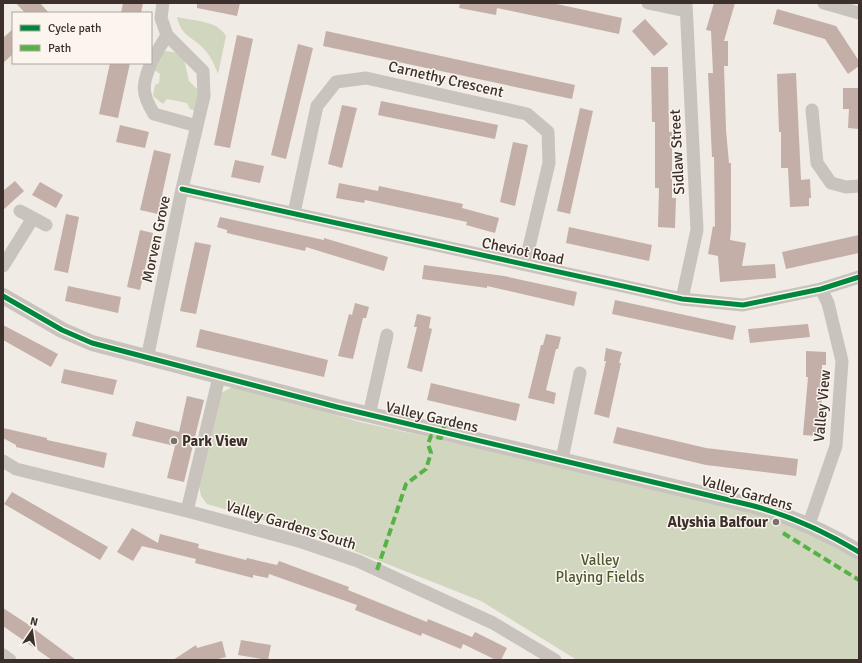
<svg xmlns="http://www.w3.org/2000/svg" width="862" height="663" viewBox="0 0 862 663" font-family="Signika,sans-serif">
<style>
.green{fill:#d1d6bf}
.building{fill:#c3afa7}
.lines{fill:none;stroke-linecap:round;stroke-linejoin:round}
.minor{stroke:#c9c3be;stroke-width:13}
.tertiary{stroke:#c9c3be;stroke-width:16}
.quiet{stroke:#57b246;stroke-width:4;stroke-dasharray:8 4;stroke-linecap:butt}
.cycleway-casing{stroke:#fbf5ee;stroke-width:8}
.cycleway{stroke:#00873e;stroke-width:5}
.poi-dot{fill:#7a716c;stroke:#fbf5ee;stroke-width:1.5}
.labels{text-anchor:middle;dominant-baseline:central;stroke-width:3;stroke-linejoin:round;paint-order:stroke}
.street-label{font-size:15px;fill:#3b302b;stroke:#fbf5ee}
.poi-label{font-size:15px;font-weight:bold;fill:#3b302b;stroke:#fbf5ee;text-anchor:start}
.park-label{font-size:15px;fill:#4a5a2e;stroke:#fbf5ee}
</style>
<rect width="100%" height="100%" fill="#f0ebe5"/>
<path class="green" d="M177,17c16,4 40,3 49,19l-8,38c-4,-11 -9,-21 -18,-29 -12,-10 -19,-11 -23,-28z
M167,51l16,3 6,27 12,12 -5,18 -6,-2 -3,-6 -20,-4 -4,5 -10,-8 2,-11 4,-2 1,-9 -7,-5 3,-15z
M234,386l126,36 196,43 237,58 66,38v99h-282l-96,-59 -170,-67 -104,-30 -6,-8 -2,-10 22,-93z"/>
<path class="building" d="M16,3h24l9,10h-24z
M123,3h20l-2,10h-20z
M197,3h43l-3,13 -40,-8z
M460,3h92l70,15 -3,16 -122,-26 -1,7 -37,-7z
M714,3h21l-11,38h4v25h-4l2,64 3,33h2v66l-1,11 16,3 -4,23 33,-2 1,14 -56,4 -2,-26 -10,-2 5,-28 2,1 -1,-70h-2l-4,-84h5l-2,-42 -5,-1z
M777,9l59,17 23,35v5l-11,8 -23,-35 -52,-15z
M645,19l23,25 -14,12 -22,-25z
M13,29v25l-10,9v-25z
M326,31l249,54 -3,14 -249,-53z
M237,35l16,4 -23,109 -16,-3z
M298,44l15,4 -27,111 -15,-4z
M110,63h20l-12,55 -19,-4z
M651,67h17l1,65h3v66h4l-1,30 -17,-1 1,-39h-4v-66h-3z
M796,73l5,107 9,-1 1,19h-2v8l-19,1 -2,-39h-7v-36h-2l-2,-58z
M843,88h16v41l-11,-1 1,-19h-6z
M381,101l117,24 -3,14 -117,-24z
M342,105l15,3 -15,60 -14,-4z
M580,108l13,3 -23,103 -13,-3z
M120,125l29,7 -4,16 -29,-6z
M513,142l15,3 -13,61 -15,-4z
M154,150l17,4 -13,60 -18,-4z
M235,160l29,6 -4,17 -29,-6z
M15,181l9,10 -21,19v-19z
M40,182l23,13 -7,13 -24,-13z
M339,183l39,8 1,-5 84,18 -1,4 37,10 -4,15 -29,-8 1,-3 -102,-22 -1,3 -28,-5z
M66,214l13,3 -11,56 -14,-3z
M220,217l104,23v-2l64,19 -4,14 -78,-24 -1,4 -78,-18v-3l-10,-3z
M569,227l83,18 -3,16 -83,-18z
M140,230l13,3 -13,57 -13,-3z
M859,235v18l-73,16 -4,-17z
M195,242l16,3 -15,69 -16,-3z
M424,265l80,11 73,16 -3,14 -87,-20v2l-65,-9z
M68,286l53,11 -3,16 -53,-12z
M615,300l121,26 -3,14 -121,-26z
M355,303l14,4 -3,11h-3l-10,41 -15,-3 11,-42 3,1z
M417,314l14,3 -2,11 3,1 -10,43 -15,-4 10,-41h-3z
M808,324l2,13 -60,6 -2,-14z
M3,325l55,29 -7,13 -48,-27z
M200,329l128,31 -4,17 -128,-30z
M546,334l15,3 -3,12h-2l-10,41 10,3 -2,11 -26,-6 13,-53h2z
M606,348l16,4 -3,11h2l-12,55 -15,-4 12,-53h-2z
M806,351l20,1v13h-4l1,23 -5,48 -15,-1 5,-58h-2z
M64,369l53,11 -4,15 -52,-12z
M431,383l89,21 -4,17 -89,-21z
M187,396l17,4 -20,82 -17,-4 8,-32 -43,-10 4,-15 43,11z
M617,427l89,21 92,11 -2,17 -90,-11 -93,-22z
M3,428l44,10v2l60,13 -3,15 -88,-21v-2l-13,-7z
M12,492l96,55 -8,13 -96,-56z
M132,528l26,15 2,-9 39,10 -1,4 48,12 1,-2 30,7 2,-4 70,26 -1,3 79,32 1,-3 44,18 3,-5 32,16 -6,12h-5l-33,-16 -2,5 -39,-16 -1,3 -66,-26 2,-5 -88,-31 -1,4 -15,-3v3l-58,-15 1,-4 -54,-13 -9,15 -16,-9z
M3,608l23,15 50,37h-24l-42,-29 -7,-5z
M241,640l30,5 -3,15 -30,-5z
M222,641l4,16 -12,3h-41l23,-15 1,3z"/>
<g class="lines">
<path class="minor" d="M648,3l38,8
M824,3l35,10
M151,62l16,-27
M151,63c-9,22 -10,30 3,51l43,12
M812,110l5,53 14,20 15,4 13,-1
M182,189l500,110 61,6 78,-16 38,-12
M20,211l26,14
M294,213l23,-107 19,-24 30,-4 161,36 21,18 1,31 -24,101
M3,266l30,-48
M682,299l15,-69 -11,-227
M147,359l35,-170 22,-93 -1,-25 -36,-36 -6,-17 2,-15
M369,415l18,-80
M562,459l18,-86
M3,461l13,8 171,42 115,31 56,19 135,62 62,37
M187,511l32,-134
M809,524l27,-78 6,-85 -14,-58 -7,-14
M3,655l7,5"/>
<path class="tertiary" d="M3,296l59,34 30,13 245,64 413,98c39,10 74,26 109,47"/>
<path class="quiet" d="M783,533l76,47
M377,570l29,-86 20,-15 5,-16 -3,-9 3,-8 10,2 5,-20"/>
<defs>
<path id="cycleway" d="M182,189l500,110 61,6 78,-16 38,-12
M3,296l59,34 30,13 245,64 413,98c39,10 74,26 109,47"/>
</defs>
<use href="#cycleway" class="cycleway-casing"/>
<use href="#cycleway" class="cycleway"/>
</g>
<g class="poi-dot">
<circle cx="174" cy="441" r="4"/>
<circle cx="776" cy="522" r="4"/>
</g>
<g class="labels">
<g class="street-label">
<text transform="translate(446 79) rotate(13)">Carnethy Crescent</text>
<text transform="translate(677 152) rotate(-93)">Sidlaw Street</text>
<text transform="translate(156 239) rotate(-78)">Morven Grove</text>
<text transform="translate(523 251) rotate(12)">Cheviot Road</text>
<text transform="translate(822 406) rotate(-85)">Valley View</text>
<text transform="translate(432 417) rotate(13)">Valley Gardens</text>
<text transform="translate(747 493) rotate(16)">Valley Gardens</text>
<text transform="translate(291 525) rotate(17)">Valley Gardens South</text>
</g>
<g class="poi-label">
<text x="182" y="441">Park View</text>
<text x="768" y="522" text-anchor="end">Alyshia Balfour</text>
</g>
<g class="park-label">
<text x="600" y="560">Valley<tspan x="600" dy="17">Playing Fields</tspan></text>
</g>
</g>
<rect width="862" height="663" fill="none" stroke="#3b302b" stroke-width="8"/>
<rect x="12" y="12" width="140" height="52" fill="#fbf5ee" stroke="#aea6a0"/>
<rect x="20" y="25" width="20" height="6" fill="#00873e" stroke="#aea6a0"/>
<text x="48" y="32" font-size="12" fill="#3b302b">Cycle path</text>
<rect x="20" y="45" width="20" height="6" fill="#57b246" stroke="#aea6a0"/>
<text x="48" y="52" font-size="12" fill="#3b302b">Path</text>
<g transform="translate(32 631) rotate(13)" stroke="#fbf5ee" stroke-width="3" paint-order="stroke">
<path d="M0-3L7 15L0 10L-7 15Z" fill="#3b302b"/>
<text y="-6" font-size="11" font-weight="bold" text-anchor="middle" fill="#3b302b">N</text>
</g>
</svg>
